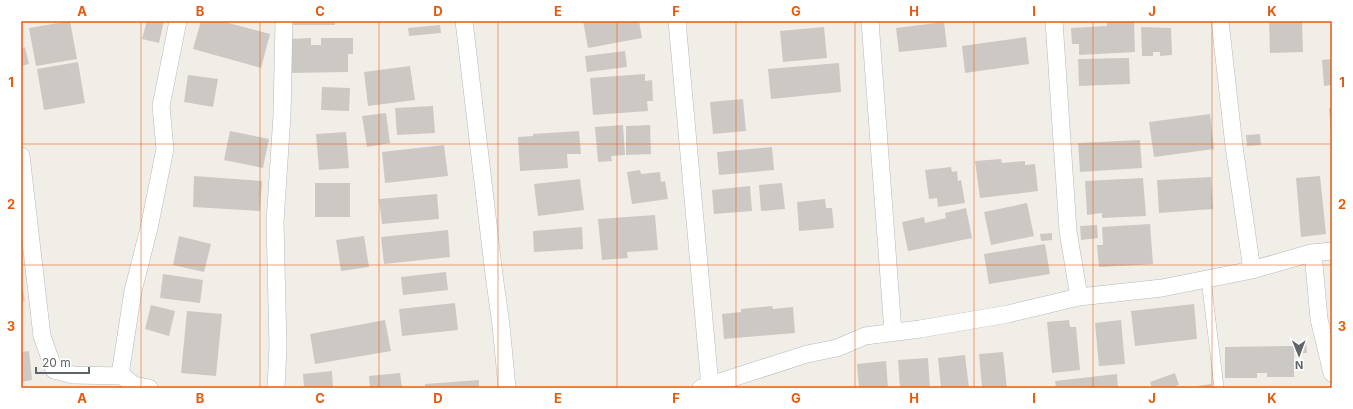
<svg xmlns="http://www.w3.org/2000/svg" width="1353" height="409" viewBox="0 0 1353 409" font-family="Inter,sans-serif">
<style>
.building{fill:#ccc9c4}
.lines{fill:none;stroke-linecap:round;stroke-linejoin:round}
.service-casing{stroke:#b5b8bc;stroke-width:10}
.minor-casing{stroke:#b5b8bc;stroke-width:18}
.service{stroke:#fff;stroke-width:9}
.minor{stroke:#fff;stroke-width:17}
.grid{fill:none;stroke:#e8590c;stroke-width:1;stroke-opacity:0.55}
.neatline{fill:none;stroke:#e8590c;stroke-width:1.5}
.grid-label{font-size:13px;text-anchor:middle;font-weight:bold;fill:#e8590c}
</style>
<rect width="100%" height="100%" fill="#f1eee8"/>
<path class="building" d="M70,21l7,38 -41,7 -7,-38z
M147,21h17l-5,22 -17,-4z
M201,21h20l49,13 -9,34 -68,-19z
M288,21h47v4h-47z
M583,21h56l3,17 -54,10z
M1107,21h27l1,31 -56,3v-11h-7l-1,-16 36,-2z
M1295,21h7l1,31 -33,1 -1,-31z
M944,22l3,25 -48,5 -3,-24z
M440,25l1,8 -32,3 -1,-8z
M824,27l3,31 -44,4 -3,-31z
M1141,27l30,1 1,27 -12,1v-4h-7v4h-11z
M1026,37l3,27 -64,9 -3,-27z
M311,38v7h10v-7h32v16h-5v18l-58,1 -1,-34z
M25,47l4,17 -8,2v-17z
M625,51l2,16 -40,5 -2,-16z
M1129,58l1,26 -51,2 -1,-27z
M1332,59v26l-8,1 -2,-26z
M78,62l7,41 -41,7 -7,-41z
M839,63l2,29 -70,7 -3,-30z
M410,66l5,34 -47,6 -4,-34z
M645,74v7l7,-1 1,21h-6l1,10 -55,4 -3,-37z
M188,75l30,4 -5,28 -29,-5z
M322,87l28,1 -1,23 -28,-1z
M743,99l3,32 -33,3 -3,-32z
M433,106l2,27 -38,2 -2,-27z
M1329,108h3v26h-1z
M386,113l4,30 -23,4 -5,-31z
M1210,114l4,35 -60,8 -5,-35z
M623,125l2,30 -14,1 1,5 -14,1 -3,-35z
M650,125l1,29 -25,1v-29z
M230,131l39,8 -6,29 -39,-8z
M579,131l2,23h-14l1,14 -48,3 -2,-34 15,-1v-2z
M346,132l3,36 -30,2 -3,-36z
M1260,134l1,11 -14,1 -1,-11z
M1140,140l2,28 -62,4 -2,-29z
M444,145l4,31 -63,7 -3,-31z
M772,147l2,23 -55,5 -2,-23z
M1001,159l1,4 23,-2v4l10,-1 3,27 -58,7 -5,-37z
M951,167l1,5 5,-1 1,10 3,-1 4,23 -27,4 -1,-9 -8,1 -4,-29z
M640,170l1,4 19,-2 1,10 4,-1 3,18 -36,5 -5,-32z
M194,176l68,5 -2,30 -67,-4z
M1320,176l6,58 -25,3 -5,-59z
M1211,177l2,32 -54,4 -2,-33z
M1143,178l3,38 -44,2v-5l-15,2 -2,-34z
M580,179l4,31 -46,6 -4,-32z
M315,183h35v34h-35z
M782,183l3,26 -24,2 -2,-26z
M750,186l2,25 -38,3 -2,-24z
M437,194l2,25 -57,5 -3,-25z
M825,199l1,9h6l2,20 -35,3 -2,-29z
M1027,203l7,33 -43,9 -7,-33z
M966,208l6,30 -64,13 -6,-29 22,-5 1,6 21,-5 -1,-5z
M655,215l3,35 -31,2 1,6 -26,2 -4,-41z
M1150,224l3,40 -54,3 -2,-22h6l-1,-18z
M1097,225l1,13 -17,2 -1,-14z
M582,227l1,22 -49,3 -1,-21z
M448,230l2,27 -66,7 -3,-27z
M1052,233v7l-11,1 -1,-7z
M179,236l32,8 -7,28 -31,-7z
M364,236l5,31 -28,4 -5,-31z
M1045,244l5,30 -61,10 -5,-30z
M446,272l2,18 -45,5 -2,-18z
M163,274l40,6 -3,23 -40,-5z
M21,290h2l2,11 -4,1z
M455,303l3,27 -56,6 -3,-27z
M1194,304l3,35 -62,7 -4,-35z
M151,305l24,6 -6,25 -24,-7z
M772,306l1,3 20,-2 2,26 -71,6 -2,-25 19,-2v-3z
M187,311l35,3 -6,62 -35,-3z
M385,320l6,31 -76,13 -5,-30z
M1069,320l1,7h6l4,43 -28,3 -5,-51z
M1121,320l4,44 -26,2 -4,-43z
M1306,342l1,11h-8v-10z
M1294,346v31h-27v-4h-10v5h-32v-31z
M29,351l3,29 -11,2v-30z
M1003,352l4,36h-25l-3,-34z
M965,355l4,33h-28l-3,-30z
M928,358l2,30h-30l-2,-28z
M886,361l2,27h-29l-2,-24z
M332,371l1,17h-29l-1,-14z
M400,373l2,15h-32l-1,-12z
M1175,373l4,12 -10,3h-17l-2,-6z
M1117,374l1,14h-62l-1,-7z
M479,380v8h-54v-4z
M1211,384v4h-13v-2z"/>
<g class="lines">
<defs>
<path id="service" d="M1206,279l13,109"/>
<path id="minor" d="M464,21l30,254 7,50 6,63
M677,21l33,365
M870,21l23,311
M1054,21l14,210 11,66
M1220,21l14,125 18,124
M21,156l21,180 12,34 19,5 49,1
M1313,253l6,66 13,54
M149,388l-15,-3 -12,-9 -1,-8 12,-77 16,-63 16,-79 -4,-43 17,-85
M276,388l2,-42 -3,-124 7,-107 2,-94
M701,388l106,-34 30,-6 28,-12 55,-7 88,-15 71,-17 83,-9 90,-18 59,-17 21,-2"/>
</defs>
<use href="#service" class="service-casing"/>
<use href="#minor" class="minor-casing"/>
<use href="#service" class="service"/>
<use href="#minor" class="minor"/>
</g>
<path class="grid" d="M141,21v367M260,21v367M379,21v367M498,21v367M617,21v367M736,21v367M855,21v367M974,21v367M1093,21v367M1212,21v367M21,144h1311M21,265h1311"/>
<rect width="1353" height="409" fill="none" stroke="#ffffff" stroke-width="44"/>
<g transform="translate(1299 355) rotate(179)" stroke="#ffffff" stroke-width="3" paint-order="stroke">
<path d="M0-3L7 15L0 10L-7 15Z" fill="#5f6468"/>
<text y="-6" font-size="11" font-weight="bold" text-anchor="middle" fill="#5f6468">N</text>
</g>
<path d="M36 367v6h53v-6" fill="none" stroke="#5f6468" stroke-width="2"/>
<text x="42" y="367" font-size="12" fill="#5f6468" stroke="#ffffff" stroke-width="3" paint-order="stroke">20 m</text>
<rect x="22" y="22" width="1309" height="365" class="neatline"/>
<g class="grid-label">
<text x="82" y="16">A</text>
<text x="200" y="16">B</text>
<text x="320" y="16">C</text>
<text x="438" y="16">D</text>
<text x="558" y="16">E</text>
<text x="676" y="16">F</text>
<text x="796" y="16">G</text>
<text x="914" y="16">H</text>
<text x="1034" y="16">I</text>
<text x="1152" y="16">J</text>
<text x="1272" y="16">K</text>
<text x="11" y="87">1</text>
<text x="1342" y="87">1</text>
<text x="11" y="209">2</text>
<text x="1342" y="209">2</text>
<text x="11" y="331">3</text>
<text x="1342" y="331">3</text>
<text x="82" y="403">A</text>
<text x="200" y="403">B</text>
<text x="320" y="403">C</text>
<text x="438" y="403">D</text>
<text x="558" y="403">E</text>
<text x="676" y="403">F</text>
<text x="796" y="403">G</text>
<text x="914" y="403">H</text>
<text x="1034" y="403">I</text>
<text x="1152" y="403">J</text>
<text x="1272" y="403">K</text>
</g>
</svg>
